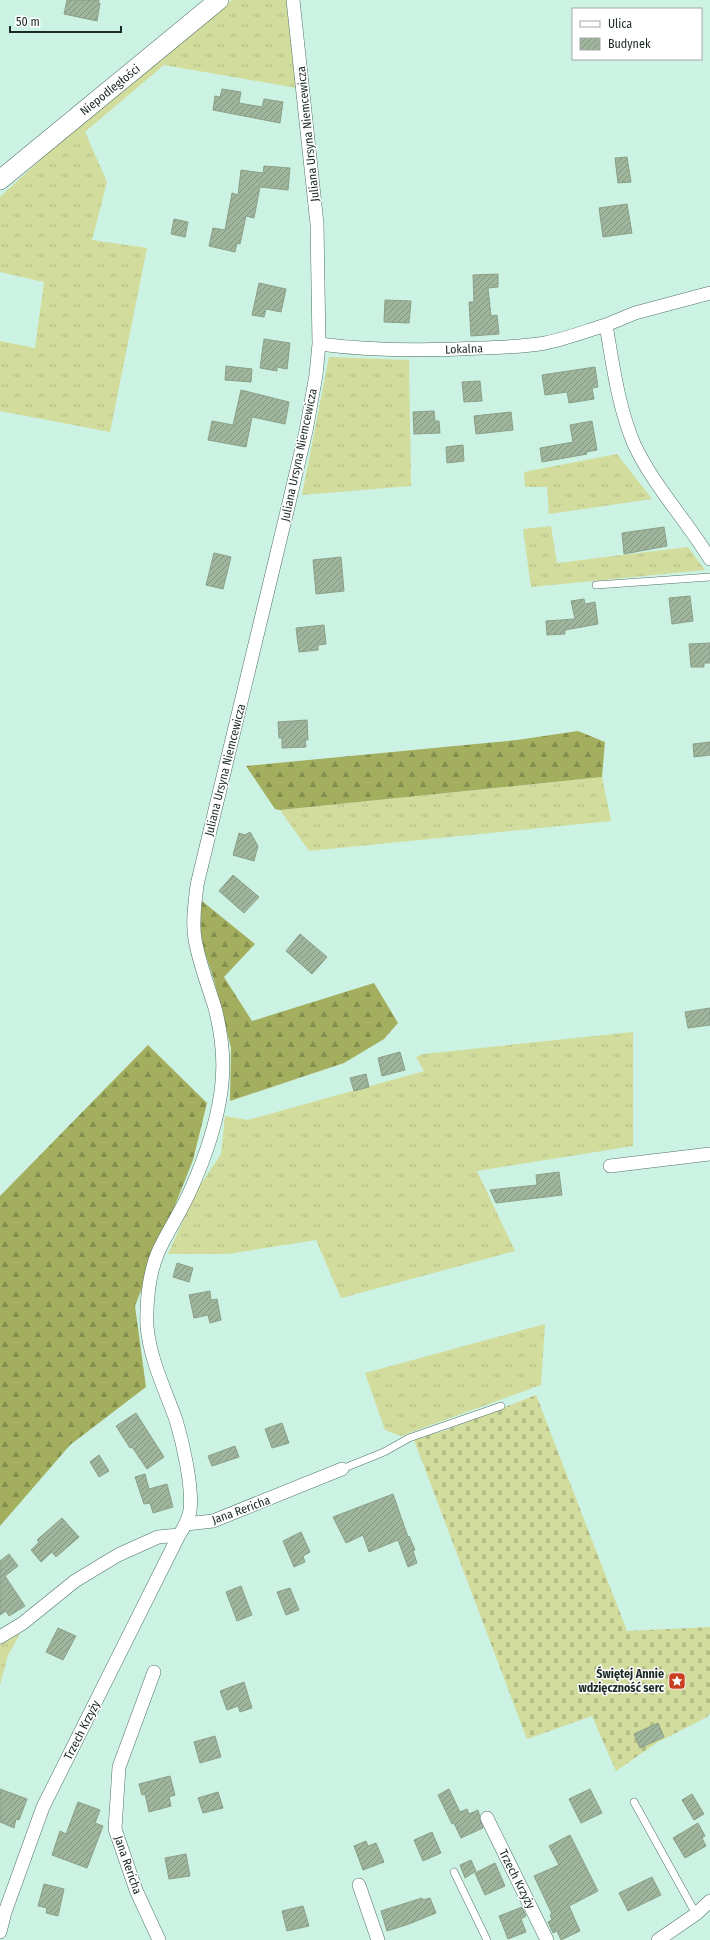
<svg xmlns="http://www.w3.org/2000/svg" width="710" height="1940" viewBox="0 0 710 1940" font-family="'Fira Sans Condensed',sans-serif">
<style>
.grass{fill:url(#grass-tufts)}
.forest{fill:url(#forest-firs)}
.cemetery{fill:url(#cemetery-stones)}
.building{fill:url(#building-hatch);stroke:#8aa088}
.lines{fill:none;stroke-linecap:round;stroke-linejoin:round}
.lane-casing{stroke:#507266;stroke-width:8}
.street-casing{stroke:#507266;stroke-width:14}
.secondary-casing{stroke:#507266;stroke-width:20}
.lane{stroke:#fff;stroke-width:7}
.street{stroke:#fff;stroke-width:13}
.secondary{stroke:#fff;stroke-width:19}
.labels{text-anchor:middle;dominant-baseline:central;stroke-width:3;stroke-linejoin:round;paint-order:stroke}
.street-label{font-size:12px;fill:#1b2924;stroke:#fff}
.poi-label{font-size:12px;font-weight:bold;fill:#1b2924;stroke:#fff;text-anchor:end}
</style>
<defs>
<pattern id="grass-tufts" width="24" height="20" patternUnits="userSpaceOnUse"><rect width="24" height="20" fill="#d2dc9d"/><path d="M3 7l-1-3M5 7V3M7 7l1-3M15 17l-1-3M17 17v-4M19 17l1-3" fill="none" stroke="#b4bd87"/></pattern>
<pattern id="forest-firs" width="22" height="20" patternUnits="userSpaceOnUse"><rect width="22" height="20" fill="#a3af5e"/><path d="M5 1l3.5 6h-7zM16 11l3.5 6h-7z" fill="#848e4d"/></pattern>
<pattern id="cemetery-stones" width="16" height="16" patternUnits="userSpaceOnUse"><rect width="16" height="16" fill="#d2dc9d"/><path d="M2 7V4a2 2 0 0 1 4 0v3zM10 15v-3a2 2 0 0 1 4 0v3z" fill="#b4bd87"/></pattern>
<pattern id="building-hatch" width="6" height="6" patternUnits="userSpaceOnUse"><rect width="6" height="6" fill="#9fb69d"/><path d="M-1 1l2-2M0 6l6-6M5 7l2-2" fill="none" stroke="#819480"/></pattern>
</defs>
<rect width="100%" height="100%" fill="#ccf2e3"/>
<path class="grass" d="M232,0h55l10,88 -133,-23 -79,67 22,50 -15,58 55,8 -37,184 -110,-21v-70l35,7 9,-66 -44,-10v-75l63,-58z
M329,357l80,3 2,126 -109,9z
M617,454l35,45 -103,15 -2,-27h-22l-1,-15z
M551,526l6,37 131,-16 17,23 -174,17 -8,-58z
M602,777l9,44 -302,30 -29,-41z
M633,1032v114l-156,25 38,80 -174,47 -25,-58 -88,14h-60l29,-64 24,-36 4,-38 23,4 176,-49 -8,-14 7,-3z
M545,1324l-4,61 -140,51 -16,-6 -20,-57z
M20,1634l-12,21 -8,30v-41z"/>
<path class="forest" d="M578,731l27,11 -3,35 -322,33 -5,-1 -29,-43 271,-26z
M202,901l53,43 -31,33 28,44 122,-38 24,40 -14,16 -40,24 -114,38 1,-53 -17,-68 -10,-30 -5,-28z
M148,1045l59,58 -14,57 -58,146 11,81 -76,58 -70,81v-330z"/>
<path class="cemetery" d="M536,1395l91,236 83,-4v86l-3,4 -49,25 -42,29 -24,-55 -65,23 -113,-299 32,-10z"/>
<path class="building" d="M67,0h32l-1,3h2l-3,18 -33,-7z
M222,89l19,3 -2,11 23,4 2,-8 19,3 -3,21 -67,-13 2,-14 5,1z
M627,157l4,25 -13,1 -3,-25z
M264,166l26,2 -2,22 -28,-3 -6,31 -8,-2 -6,28 -3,-1 -2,9 -26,-6 4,-18 12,2 7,-37 6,2 3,-25 22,3z
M627,204l5,29 -29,4 -4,-29z
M174,219l14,3 -3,15 -14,-3z
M498,274v13l-10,1 3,28 6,-1 2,19 -28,2 -2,-34h5l-1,-27z
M259,283l27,6 -5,23 -15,-3 -2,8 -12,-2z
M385,300l26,1 -2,22 -25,-1z
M264,339l26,4 -3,26 -10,-2v4l-17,-3z
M226,366l26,3 -1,13 -26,-2z
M595,367l3,20 -6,1 2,11 -25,4 -2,-11 -22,3 -3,-20z
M480,381l2,20 -18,1 -2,-20z
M241,390l48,12 -4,22 -33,-7 -6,30 -38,-7 4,-19 21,4z
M434,411l1,10h4l1,12 -26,1 -1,-22z
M511,412l2,18 -37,4 -2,-18z
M592,421l5,29 -11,2 1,2 -45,8 -2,-14 33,-6 -3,-17z
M463,445l1,16 -17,2 -1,-16z
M664,527l3,19 -43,8 -2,-21z
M214,553l17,4 -8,32 -17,-4z
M341,557l3,34 -28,3 -3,-34z
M690,596l3,25 -21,3 -3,-26z
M584,599l1,5 10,-2 3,22 -33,6v4l-18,1 -1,-14 29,-2 -4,-18z
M324,625l2,19 -8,1v5l-19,2 -3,-24z
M710,643v20h-6v4h-13l-2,-23z
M307,720l1,20h-3l1,7 -24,1v-10h-3l-1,-16z
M710,742v13l-16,2 -1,-13z
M250,832l8,14 -4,15 -21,-6 6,-22 6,2z
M233,875l26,22 -15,16 -25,-22z
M300,934l27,23 -15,17 -26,-23z
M710,1008v17l-22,3 -3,-16z
M400,1052l5,18 -23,6 -4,-18z
M366,1074l3,13 -15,4 -4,-13z
M559,1172l3,23 -66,8 -6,-13 47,-5 -1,-10z
M177,1263l16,5 -4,14 -16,-5z
M210,1291l1,9 6,-1 4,21 -11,3 -2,-8 -14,3 -5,-23z
M136,1413l28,44 -17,12 -15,-22 -2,1 -14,-22z
M282,1423l7,20 -17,5 -7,-19z
M235,1446l4,11 -27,9 -4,-10z
M99,1455l10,16 -10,6 -9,-15z
M145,1474l4,15 18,-5 6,23 -20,6 -3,-10 -6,1 -9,-27z
M393,1494l15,43 1,-1 6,14 -2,1 4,12 -9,4 -10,-27 -29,12 -6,-17 -17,8 -13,-26z
M62,1518l17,19 -23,20 -4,-5 -11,10 -10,-12 8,-8 -2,-2z
M301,1532l9,20 -7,4 2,6 -11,5 -11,-26z
M9,1554l9,12 -13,10 20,30 -16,10 -3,-5 -6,4v-54z
M241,1586l11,29 -15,6 -11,-29z
M290,1588l9,22 -13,5 -9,-23z
M58,1628l18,8 -13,24 -17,-8z
M244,1682l8,26 -12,4 -2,-6 -11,4 -7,-19z
M658,1723l6,14 -24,11 -6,-14z
M215,1736l6,21 -21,6 -6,-21z
M170,1776l5,19 -6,2 2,9 -22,6 -4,-18 -3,1 -3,-11z
M0,1789l27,10 -8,21 -3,-1 -2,9 -14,-6z
M449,1789l11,23 7,-3 2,5 9,-4 5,18 -22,10 -7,-15 -2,1 -14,-29z
M590,1789l12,24 -21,10 -12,-24z
M218,1792l5,16 -20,5 -5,-15z
M692,1794l12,20 -10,6 -12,-20z
M78,1802l22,8 -5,13 8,3 -16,42 -35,-13 8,-24 6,3z
M698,1823l7,13 -3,2 4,8 -21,12 -12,-20z
M432,1832l9,21 -18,8 -9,-21z
M570,1835l28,56 -29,15 11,25 -19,9 -4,-9 -4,2 -5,-11 4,-2 -2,-5 2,-1 -18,-38 25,-11 -10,-19z
M366,1841l2,5 8,-3 8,19 -21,8 -9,-24z
M186,1854l4,22 -21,3 -4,-21z
M471,1860l5,11 -11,7 -5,-13z
M495,1863l10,23 -20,9 -10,-22z
M652,1877l9,18 -33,16 -9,-18z
M44,1884l20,5 -6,27 -12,-3 1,-5 -9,-2z
M422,1898l1,2 7,-2 6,15 -27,11 -22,7 -6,-20z
M303,1906l6,20 -22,5 -5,-20z
M522,1907l4,9 -5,3 5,13 -18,7 -9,-23z"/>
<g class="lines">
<defs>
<path id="lane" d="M596,585l114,-8
M342,1469l42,-17 25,-14 92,-32
M634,1802l62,112
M454,1872l33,68"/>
<path id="street" d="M606,325l29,-12 75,-20
M319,344c54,7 108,7 162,4 21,-1 43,-1 64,-5 20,-4 41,-12 61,-18 7,40 12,81 28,119 19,41 52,76 76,115
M610,1166l100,-12
M186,1524l27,-3 129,-52
M0,1637l23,-14 52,-42 43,-26 40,-18 21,-2c5,-7 9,-15 11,-24 3,-24 -7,-68 -14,-91 -11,-31 -26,-60 -29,-94 -1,-24 2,-54 12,-76 10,-21 23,-40 32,-61 14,-31 25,-63 30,-97 4,-28 1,-57 -6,-84 -7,-23 -16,-45 -20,-69 -3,-17 0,-36 2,-54l91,-378 18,-76 10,-56 3,-31 -2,-120 -24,-224
M154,1672l-35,95 -4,62 21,61 23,50
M487,1818l60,122
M359,1885l19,55
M0,1932l5,-20 38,-105 136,-272
M658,1940l38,-26 14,-13"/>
<path id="secondary" d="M0,180l219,-180"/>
</defs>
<use href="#lane" class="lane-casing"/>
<use href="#street" class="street-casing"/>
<use href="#secondary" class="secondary-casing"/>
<use href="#lane" class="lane"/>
<use href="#street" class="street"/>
<use href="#secondary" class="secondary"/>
</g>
<defs>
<symbol id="sight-square" viewBox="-11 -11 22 22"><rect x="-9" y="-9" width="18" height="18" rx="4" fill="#c83e1e" stroke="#fff"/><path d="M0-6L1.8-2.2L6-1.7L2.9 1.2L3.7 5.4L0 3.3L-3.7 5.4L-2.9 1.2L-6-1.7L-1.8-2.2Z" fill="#fff"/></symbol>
</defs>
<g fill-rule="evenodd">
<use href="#sight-square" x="667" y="1671" width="20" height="20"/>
</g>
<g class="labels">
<g class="street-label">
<text transform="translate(110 90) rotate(-39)">Niepodległości</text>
<text transform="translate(308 134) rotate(-96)">Juliana Ursyna Niemcewicza</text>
<text transform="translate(464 349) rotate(-2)">Lokalna</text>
<text transform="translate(299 455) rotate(-78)">Juliana Ursyna Niemcewicza</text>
<text transform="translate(225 770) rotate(-76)">Juliana Ursyna Niemcewicza</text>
<text transform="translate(241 1510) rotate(-20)">Jana Rericha</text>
<text transform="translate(82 1730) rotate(-63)">Trzech Krzyży</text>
<text transform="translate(128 1865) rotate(71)">Jana Rericha</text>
<text transform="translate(517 1879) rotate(63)">Trzech Krzyży</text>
</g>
<g class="poi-label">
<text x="664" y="1674">Świętej Annie<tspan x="664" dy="14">wdzięczność serc</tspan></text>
</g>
</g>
<rect x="572" y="8" width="130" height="52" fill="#ffffff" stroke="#a4a9a7"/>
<rect x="580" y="21" width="20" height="6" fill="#ffffff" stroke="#a4a9a7"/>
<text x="608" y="28" font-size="12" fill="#1b2924">Ulica</text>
<rect x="580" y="38" width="20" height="12" fill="url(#building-hatch)" stroke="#a4a9a7"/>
<text x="608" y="48" font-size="12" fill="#1b2924">Budynek</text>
<path d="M10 26v6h111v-6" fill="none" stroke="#1b2924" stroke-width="2"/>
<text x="16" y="26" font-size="12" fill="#1b2924" stroke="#ffffff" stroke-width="3" paint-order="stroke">50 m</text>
</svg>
